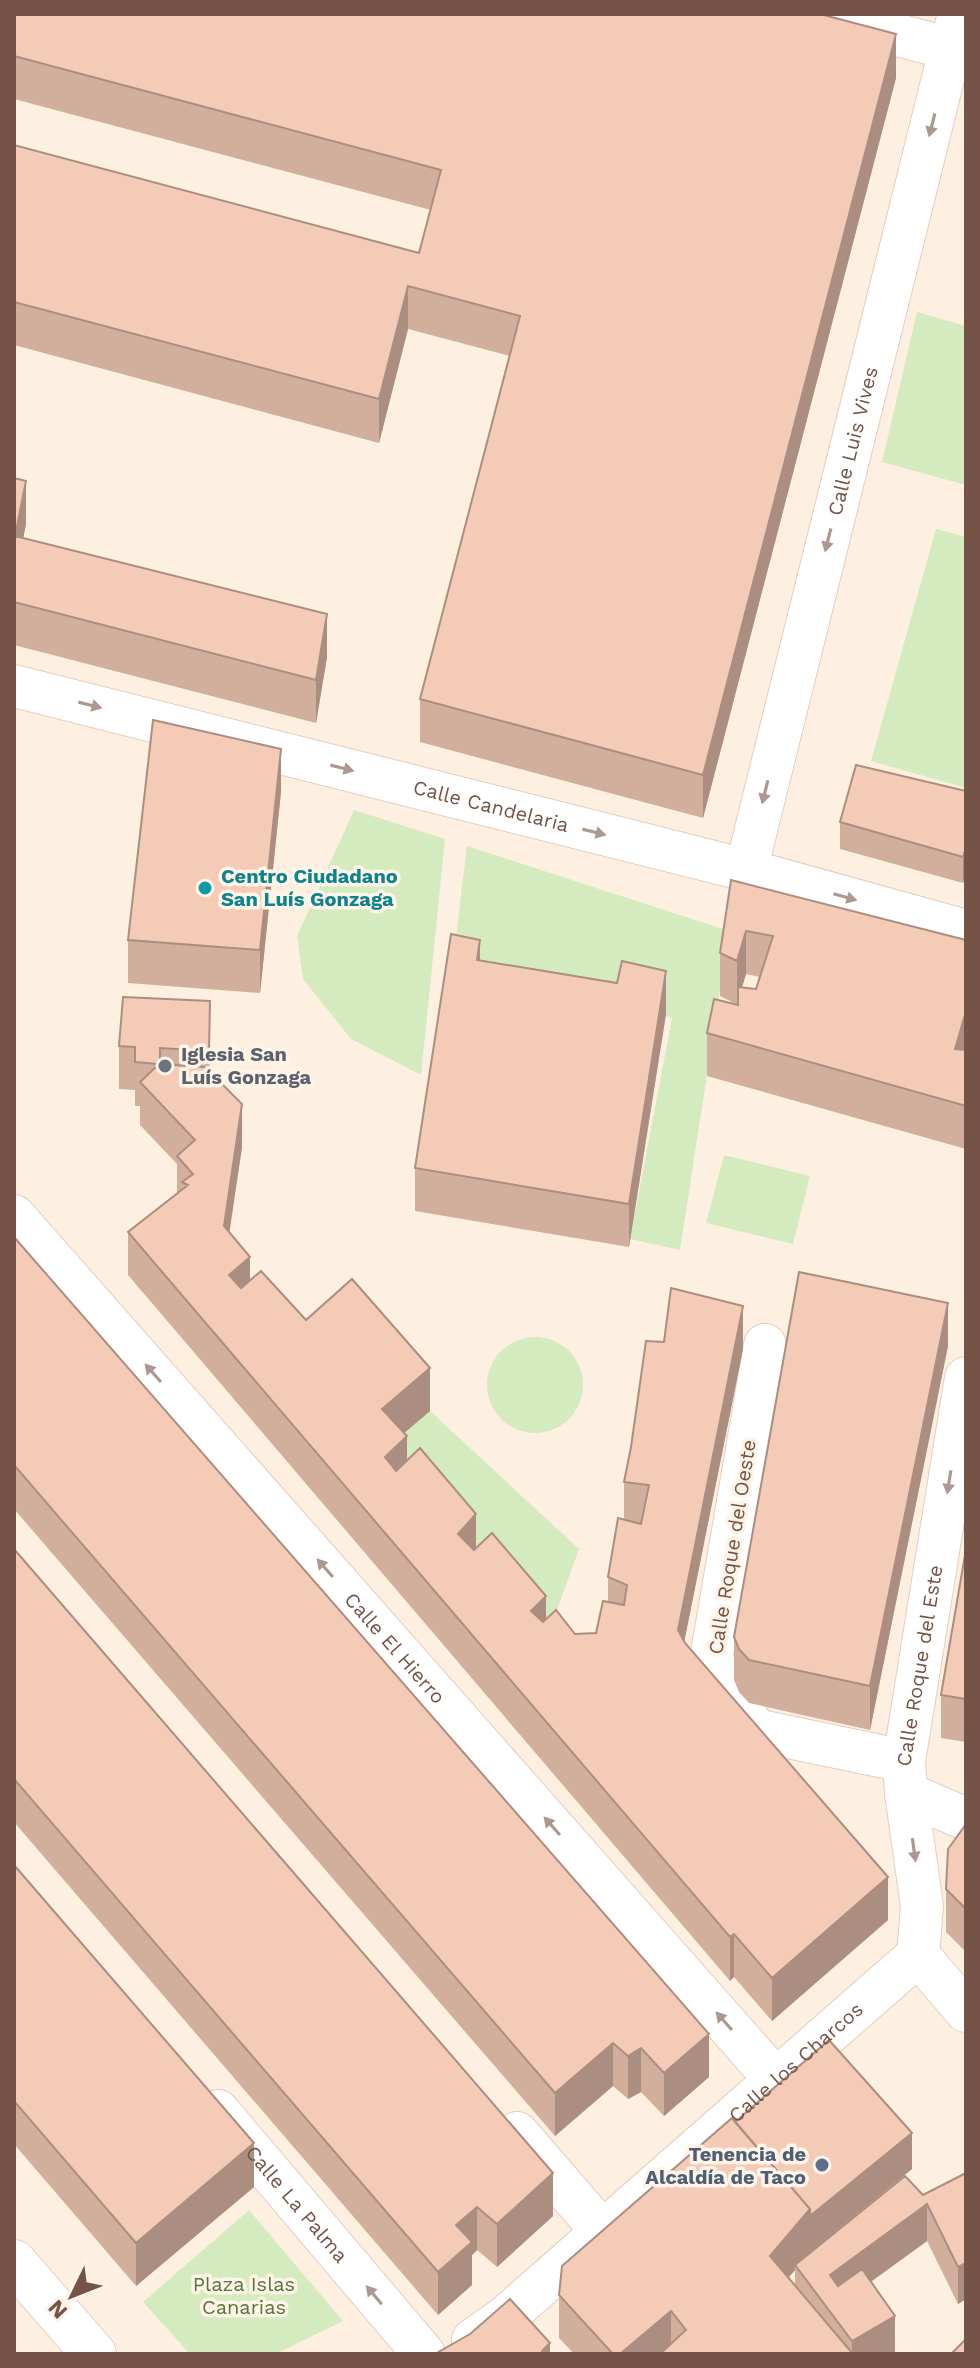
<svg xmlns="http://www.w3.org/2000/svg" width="980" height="2368" viewBox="0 0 980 2368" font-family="'Work Sans',sans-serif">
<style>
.green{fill:#d4ebbf}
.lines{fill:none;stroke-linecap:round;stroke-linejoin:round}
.minor-casing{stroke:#e4cdbf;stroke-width:44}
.secondary-casing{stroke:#e9cebc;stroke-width:46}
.minor{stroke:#fff;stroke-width:42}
.secondary{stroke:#fff;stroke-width:44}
.wall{fill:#d2af9d;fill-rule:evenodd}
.shaded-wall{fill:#ab8e80}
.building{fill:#f4cbb7;stroke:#ab8e80;stroke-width:2}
.oneway{fill:#ac9891}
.culture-dot{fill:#0f9aa8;stroke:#fff4e8;stroke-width:3}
.worship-dot{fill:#6b7280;stroke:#fff4e8;stroke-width:3}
.service-dot{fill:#5c6f8a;stroke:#fff4e8;stroke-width:3}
.labels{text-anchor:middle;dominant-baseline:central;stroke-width:7;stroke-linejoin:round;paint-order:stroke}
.street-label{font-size:20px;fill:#755447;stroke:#fff4e8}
.culture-label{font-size:20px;font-weight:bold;fill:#0d838f;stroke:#fff4e8;text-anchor:start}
.worship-label{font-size:20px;font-weight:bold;fill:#5b616d;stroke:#fff4e8;text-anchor:start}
.service-label{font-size:20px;font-weight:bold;fill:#4e5e75;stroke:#fff4e8;text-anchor:end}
.park-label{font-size:20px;fill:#52763c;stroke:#fff4e8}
</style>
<rect width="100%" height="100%" fill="#fdf0e1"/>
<path class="green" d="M917,312l49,14v159l-84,-23z
M936,529l30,8v251l-95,-27z
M354,810l91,29 -24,236 -70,-36 -48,-60 -6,-43z
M467,846l262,85 -49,319 -50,-11 42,-221 -50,-14 -171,-26z
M724,1155l86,21 -17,68 -87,-21z
M487 1385a48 48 0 1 1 96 0a48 48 0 1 1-96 0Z
M430,1411l149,138 -33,91 -164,-188z
M249,2210l94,111 -67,33h-86l-47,-52z"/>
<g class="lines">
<defs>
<g id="minor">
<path d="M818,14l148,39"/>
<path id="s1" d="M14,686l732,184 220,61"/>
<path id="s2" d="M746,870l213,-856"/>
<path id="s3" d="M14,1216l762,864"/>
<path d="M765,1345l-54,314 44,71 149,31"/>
<path d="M906,1793l60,26"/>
<path id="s4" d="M918,1955l4,-49 -16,-113 -2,-32 62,-383"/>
<path d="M918,1955l48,56"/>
<path id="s5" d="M218,2111l206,243"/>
<path d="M517,2133l85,98"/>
<path id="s6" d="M473,2340l30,-21 415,-364"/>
</g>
<path id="secondary" d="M14,2262l80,92"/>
</defs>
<use href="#minor" class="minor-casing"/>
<use href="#secondary" class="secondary-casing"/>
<use href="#minor" class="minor"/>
<use href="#secondary" class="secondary"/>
</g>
<path class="wall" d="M14,14l882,64 -193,740 -283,-76v-43l90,-343 -102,-27 -29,114 -365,-98v-200l405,108 12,-43 -417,-111z
M14,478l12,46 -3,14 304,119 -11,66 -302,-78z
M966,791v83l-3,9 -123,-34v-27z
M281,792l-21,201 -132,-10v-43z
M731,880l235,60v209l-259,-73v-43l31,-28 -18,-9v-43zM746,974l14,3 -4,12 -14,-2z
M480,961l137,22 49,31 -37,233 -214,-36v-43z
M210,1044l-1,27 33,76 -13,85 21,48 56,40 124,91 -26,22 3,27 69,87 70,72 29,15 21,-1 12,-31v-25l16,-57v-38l119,-133 -59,292 204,279 -116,101 -38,-44 -4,4 -602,-706v-43l49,-38v-30l-37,-39v-19h-5v-16l-16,-1v-43z
M14,1237l695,840 -45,39 -23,-24 -13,7 -15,-13 -58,50 -541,-627z
M948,1346l-78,384 -121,-27 -10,-11 -5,-12v-43z
M14,1549l539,667 -56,51 -20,-17 -5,5v30l-34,30 -424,-493z
M966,1549v193l-25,-4v-43z
M966,1824v128l-20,-20v-43z
M14,1865l240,322 -118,99 -122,-142z
M735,2122l177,47 -102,83 156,-79v126l-8,5 -31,-63 -56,41 24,70 -4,2h-317l-15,-16v-43zM795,2270v14l-6,-7z"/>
<path class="shaded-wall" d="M896,34v44l-193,740v-43z
M408,286v43l-29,114v-44z
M26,481v43l-11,55v-43z
M327,614v43l-11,66v-43z
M281,749v43l-21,201v-43z
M966,848v26l-3,9v-26z
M746,931v43l-9,30v-43z
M480,940v43l-3,-23z
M666,971v43l-37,233v-43z
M210,1001v43l-1,50v-43z
M966,1011v43l-11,-5z
M242,1104v43l-18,122v-43z
M250,1257v43l-21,-25z
M948,1303v43l-78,384v-44z
M743,1306v43l-65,324v-43z
M430,1368v43l-48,41v-43z
M407,1436v43l-22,22v-44z
M476,1514v43l-18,-23z
M546,1596v44l-15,-29z
M888,1877v43l-116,101v-43z
M734,1934v43l-4,4v-44z
M709,2034v43l-45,39v-43z
M613,2043v43l-58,50v-43z
M641,2048v44l-13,7v-43z
M912,2133v36l-102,83v-36z
M254,2143v44l-118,99v-43z
M553,2173v43l-56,51v-43z
M927,2204v37l-97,70v-36z
M477,2207v43l-5,5v30l-34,30v-43l18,-47z
M810,2209v43l-15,13v5l-25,29v-43z
M966,2263v36l-8,5v-37z
M671,2311v43h-51z
M895,2316v36l-4,2h-39v-13z
M550,2343v11h-8v-3z"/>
<path class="building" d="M14,14h806l76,20 -193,741 -283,-76 100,-383 -112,-30 -29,113 -365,-97v-157l405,108 22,-83 -427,-114z
M14,478l12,3 -11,55 312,78 -11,66 -302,-78z
M153,720l128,29 -21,201 -132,-10z
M856,765l110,26v57l-3,9 -123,-35z
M731,880l235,60v71l-11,38 11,1v56l-259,-73 7,-34 24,6v-18l18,2 17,-53 -27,-5 -9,30 -17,-8z
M451,934l29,6 -3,20 140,23 5,-22 44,10 -37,233 -214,-36z
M123,997l87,4 -1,50 -49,-3v16l45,3 37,37 -18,122 26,31 -21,18 12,13 20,-17 45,49 46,-41 78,89 -48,41 25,27 -22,21 11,14 24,-23 56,66 -18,20 16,16 18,-17 54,63 -15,15 12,11 13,-12 19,24 21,-1 7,-32 21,4 3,-20 -19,-8 10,-59 23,6 8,-39 -25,-3 7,-35 15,-106 18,1 7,-54 72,18 -65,324 7,13 203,234 -116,101 -38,-44 -4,3 -602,-705 60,-47 -6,-3 11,-8 -16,-18 18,-16 -55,-58 19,-18 -24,-2v-15l-16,-1z
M14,1237l695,797 -45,39 -23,-25 -13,8 -15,-13 -58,50 -541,-628z
M799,1272l149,31 -78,383 -121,-26 -10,-11 -5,-12z
M14,1549l539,624 -56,51 -20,-17 -21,18 16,17 -34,30 -424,-493z
M966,1549v150l-25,-4z
M966,1824v85l-20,-20 2,-40z
M14,1865l240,278 -118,100 -122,-142z
M829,2040l83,93 -102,83v-7l-75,-87z
M732,2118l78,91 -40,47 83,98h-193l26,-24 -15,-19 -51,43h-7l-54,-59 3,-29z
M966,2173v90l-8,4 -31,-63 -97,71 8,11 24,-17 33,47 -43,25 -57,-76 110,-89 18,19z
M510,2299l40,44 -8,8 3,3h-110l35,-20z
M966,2339v15h-15z"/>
<defs><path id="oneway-solid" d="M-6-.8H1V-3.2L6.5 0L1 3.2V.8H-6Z" transform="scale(2)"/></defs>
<g class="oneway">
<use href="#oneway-solid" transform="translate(932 125) rotate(104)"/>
<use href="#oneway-solid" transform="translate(828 540) rotate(104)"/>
<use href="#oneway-solid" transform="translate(90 705) rotate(14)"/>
<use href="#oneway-solid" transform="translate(342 768) rotate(14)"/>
<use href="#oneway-solid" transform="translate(765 792) rotate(104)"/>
<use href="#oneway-solid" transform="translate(594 832) rotate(14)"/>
<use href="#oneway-solid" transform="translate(845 897) rotate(16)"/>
<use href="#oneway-solid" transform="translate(153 1373) rotate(-131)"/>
<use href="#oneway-solid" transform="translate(949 1482) rotate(99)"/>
<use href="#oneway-solid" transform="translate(325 1568) rotate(-131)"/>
<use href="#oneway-solid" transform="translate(552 1826) rotate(-131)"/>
<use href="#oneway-solid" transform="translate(914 1850) rotate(82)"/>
<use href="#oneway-solid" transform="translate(724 2021) rotate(-131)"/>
<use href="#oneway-solid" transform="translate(374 2295) rotate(-130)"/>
</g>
<circle class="culture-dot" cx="205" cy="888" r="8"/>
<circle class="worship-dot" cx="165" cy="1066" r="8"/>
<circle class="service-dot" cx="822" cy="2165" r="8"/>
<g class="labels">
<g class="street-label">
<text stroke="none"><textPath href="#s2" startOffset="442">Calle Luis Vives</textPath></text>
<text stroke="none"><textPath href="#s1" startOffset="492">Calle Candelaria</textPath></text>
<text transform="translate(732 1547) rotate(-81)">Calle Roque del Oeste</text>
<text stroke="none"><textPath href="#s3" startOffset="576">Calle El Hierro</textPath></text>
<text stroke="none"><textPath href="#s4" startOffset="292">Calle Roque del Este</textPath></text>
<text stroke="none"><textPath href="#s6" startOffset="426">Calle los Charcos</textPath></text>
<text stroke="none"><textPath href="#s5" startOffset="122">Calle La Palma</textPath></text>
</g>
<g class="culture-label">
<text x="221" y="876">Centro Ciudadano<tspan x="221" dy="23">San Luís Gonzaga</tspan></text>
</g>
<g class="worship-label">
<text x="181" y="1054">Iglesia San<tspan x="181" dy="23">Luís Gonzaga</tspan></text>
</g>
<g class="service-label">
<text x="806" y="2154">Tenencia de<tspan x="806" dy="23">Alcaldía de Taco</tspan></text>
</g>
<g class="park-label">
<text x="244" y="2284">Plaza Islas<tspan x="244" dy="23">Canarias</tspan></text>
</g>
</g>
<rect width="980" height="2368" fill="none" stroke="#755447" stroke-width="32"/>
<g transform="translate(72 2296) rotate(227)" stroke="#fff4e8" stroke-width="6" paint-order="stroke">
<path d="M0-6L14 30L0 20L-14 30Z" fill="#755447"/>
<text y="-12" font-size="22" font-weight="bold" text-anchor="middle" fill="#755447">N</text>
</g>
</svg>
